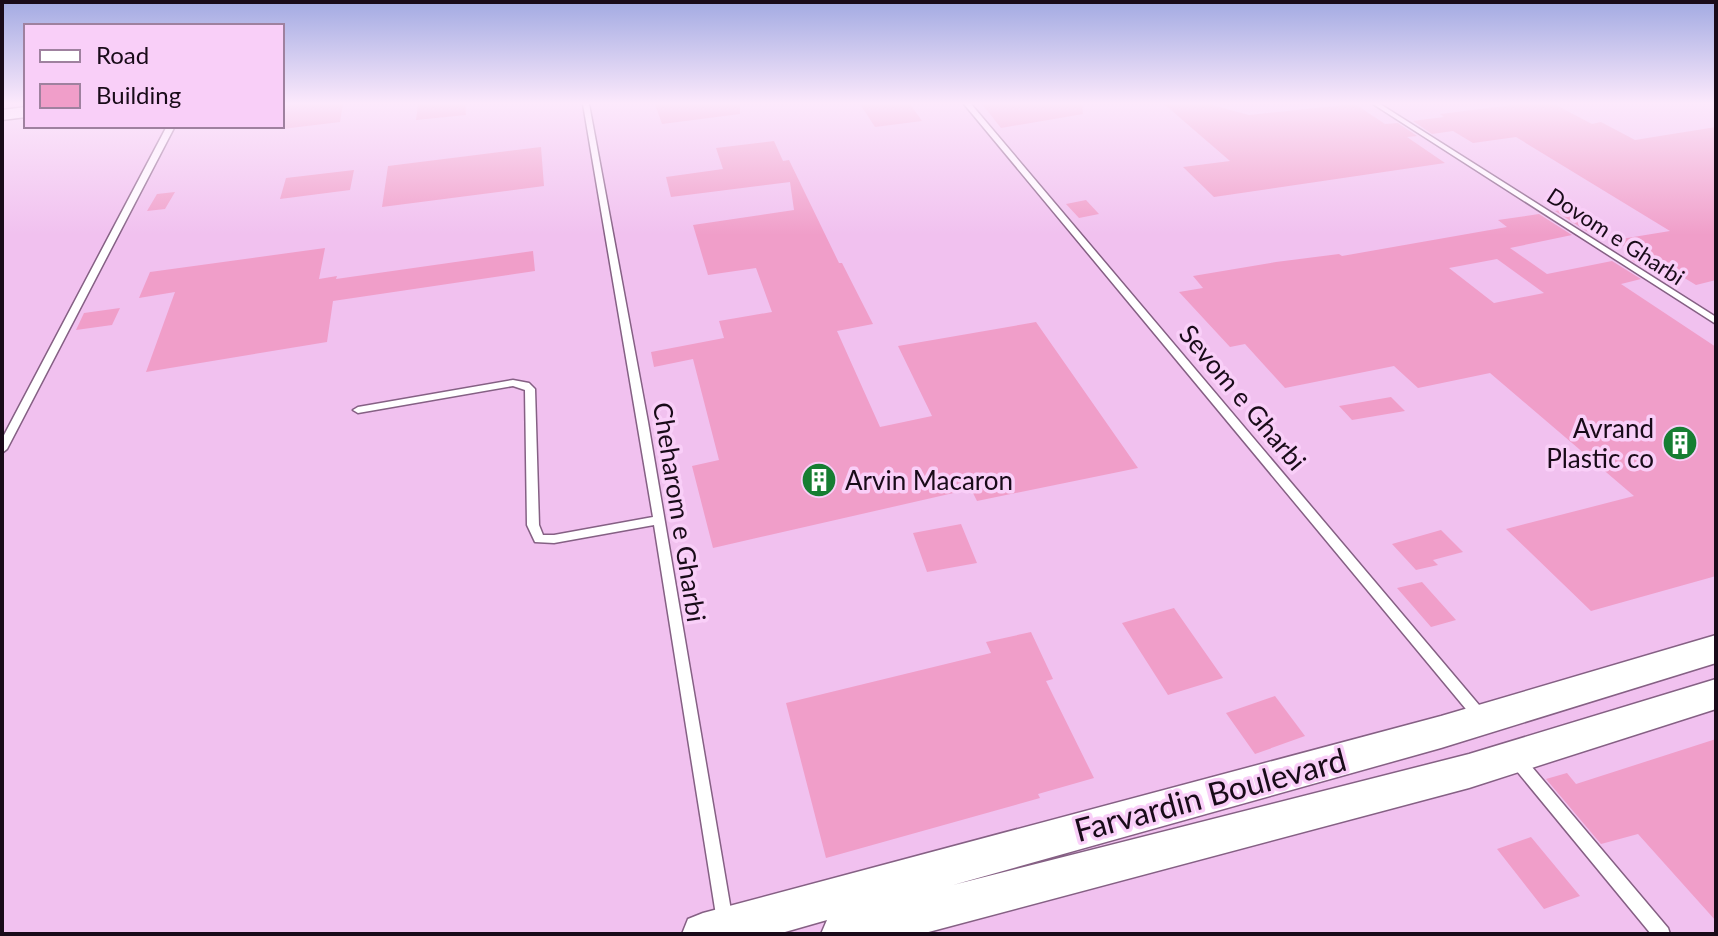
<svg xmlns="http://www.w3.org/2000/svg" width="1718" height="936" viewBox="0 0 1718 936" font-family="Lato,sans-serif">
<style>
.built{fill:#f1c1ef}
.building{fill:#f09ec9;fill-rule:evenodd}
.lines{fill:none;stroke-linecap:round;stroke-linejoin:round}
.service-casing{stroke:#856084;stroke-width:3}
.tertiary-casing{stroke:#856084;stroke-width:3}
.service{fill:#fff;fill-rule:evenodd}
.tertiary{fill:#fff;fill-rule:evenodd}
.labels{text-anchor:middle;dominant-baseline:central;stroke-width:7;stroke-linejoin:round;paint-order:stroke}
.far-street-label{font-size:22px;fill:#190b19;stroke:#f9cff8}
.street-label{font-size:26px;fill:#190b19;stroke:#f9cff8}
.poi-label{font-size:26px;fill:#190b19;stroke:#f9cff8;text-anchor:end}
.near-street-label{font-size:32px;fill:#190b19;stroke:#f9cff8}
</style>
<rect width="100%" height="100%" fill="#f9cff8"/>
<path class="built" d="M2,104h24v22h256v-22h1434v830h-1714z"/>
<path class="building" d="M300,104h43l-3,18 -58,7v-23z
M418,104h47l1,11 -50,5z
M655,104h85v10l-78,10z
M860,104h50l12,17 -47,6z
M982,104h100l1,10 -82,14z
M1164,104h44l41,11 106,-11 30,20 13,-1 19,13 -10,1 38,26 -231,34 -31,-30 47,-6z
M1521,104h33l38,20 9,-2 34,18 81,-13v153l-20,5 -23,-14 -17,4 -28,-17 11,-2 -24,-16 55,-9 -154,-94 -43,6 -20,-12 -21,3 -19,-13 31,-4 -4,-3z
M774,141l9,20 6,-1 50,103h3l31,61 -36,7 43,96 52,-11 -34,-70 138,-24 102,146 -161,33 -6,-12 -258,59 -21,-82 27,-6 -26,-101 -39,8 -3,-15 73,-14 -5,-17 53,-9 -16,-44 -48,7 -15,-50 101,-15 -4,-28 -119,15 -5,-20 57,-8 -7,-21z
M541,147l3,39 -162,21 6,-41z
M354,170l-4,20 -70,9 6,-21z
M175,192l-10,17 -18,2 10,-17z
M1086,200l13,14 -20,4 -13,-14z
M1570,209l32,21 -14,2 -33,-21z
M1539,214l33,21 -62,13 37,26 65,-13 29,18 -20,5 95,63v229l-125,35 -85,-82 128,-33 -144,-123 -72,15 -24,-22 -109,22 -40,-44 -15,3 -51,-55 24,-4 -10,-12 83,-14 63,-8 3,2 165,-29 -9,-7zM1497,259l47,34 -50,10 -45,-35z
M325,248l-6,31 18,-3 -1,3 197,-28 2,20 -202,30 -6,41 -181,30 29,-80 -36,6 11,-26z
M120,308l-8,17 -36,5 8,-17z
M1391,397l14,14 -53,9 -13,-14z
M961,524l16,39 -50,9 -14,-39z
M1441,530l22,22 -30,8 5,5 -22,5 -24,-26z
M1422,582l34,38 -25,7 -34,-39z
M1174,608l49,70 -55,17 -46,-72z
M1031,632l22,47 -7,2 48,97 -56,16 2,4 -214,60 -40,-155 205,-50 -5,-11z
M1275,696l30,40 -50,18 -29,-41z
M1716,739v182l-78,-87 -37,10 -55,-65 21,-6 9,11z
M1531,837l49,59 -36,13 -47,-60z"/>
<g class="lines">
<defs>
<path id="service" d="M583,104h6l59,318 87,512h-16l-65,-409 -100,18 -19,-1 -8,-17 -2,-135 -12,-4 -155,27 -5,-3 5,-3 155,-27 16,3 6,6 4,136 4,10h11l99,-18z
M964,104h7l514,608 2,4 -2,4 -5,2 -5,-2z
M1373,104h7l336,213v7z
M167,126h8l-168,323 -5,4v-14z
M1516,752l5,2 147,174 2,6h-19l-140,-170 -2,-5 2,-5z"/>
<path id="tertiary" d="M26,107v10l-24,3v-10z
M1716,635v28l-275,85 -488,137 516,-131 247,-75v30l-247,79 -548,146h-100l6,-14 -49,14h-96l6,-15 15,-6 738,-197z"/>
</defs>
<use href="#service" class="service-casing"/>
<use href="#tertiary" class="tertiary-casing"/>
<use href="#service" class="service"/>
<use href="#tertiary" class="tertiary"/>
</g>
<linearGradient id="sky" x2="0" y2="1"><stop stop-color="#a2aae2"/><stop offset="0.44" stop-color="#fce9fc"/><stop offset="1" stop-color="#fce9fc" stop-opacity="0"/></linearGradient>
<rect width="1718" height="235" fill="url(#sky)"/>
<defs>
<symbol id="building-disc" viewBox="-11 -11 22 22"><circle r="9.5" fill="#167e32" stroke="#f9cff8"/><path d="M-4-6H4V6H1V3H-1V6H-4ZM-2.5-4.3h1.7v1.8h-1.7ZM.8-4.3h1.7v1.8H.8ZM-2.5-1h1.7V.8h-1.7ZM.8-1h1.7V.8H.8Z" fill="#fff"/></symbol>
</defs>
<g fill-rule="evenodd">
<use href="#building-disc" x="1660" y="423" width="40" height="40"/>
<use href="#building-disc" x="799" y="460" width="40" height="40"/>
</g>
<g class="labels">
<g class="far-street-label">
<text transform="translate(1616 236) rotate(33)">Dovom e Gharbi</text>
</g>
<g class="street-label">
<text transform="translate(1243 397) rotate(50)">Sevom e Gharbi</text>
<text transform="translate(680 512) rotate(81)">Cheharom e Gharbi</text>
</g>
<g class="poi-label">
<text x="1654" y="428">Avrand<tspan x="1654" dy="30">Plastic co</tspan></text>
<text x="845" y="480" text-anchor="start">Arvin Macaron</text>
</g>
<g class="near-street-label">
<text transform="translate(1210 794) rotate(-15)">Farvardin Boulevard</text>
</g>
</g>
<rect width="1718" height="936" fill="none" stroke="#190b19" stroke-width="8"/>
<rect x="24" y="24" width="260" height="104" fill="#f9cff8" stroke="#9f819f" stroke-width="2"/>
<rect x="40" y="50" width="40" height="12" fill="#ffffff" stroke="#9f819f" stroke-width="2"/>
<text x="96" y="64" font-size="24" fill="#190b19">Road</text>
<rect x="40" y="84" width="40" height="24" fill="#f09ec9" stroke="#9f819f" stroke-width="2"/>
<text x="96" y="104" font-size="24" fill="#190b19">Building</text>
</svg>
